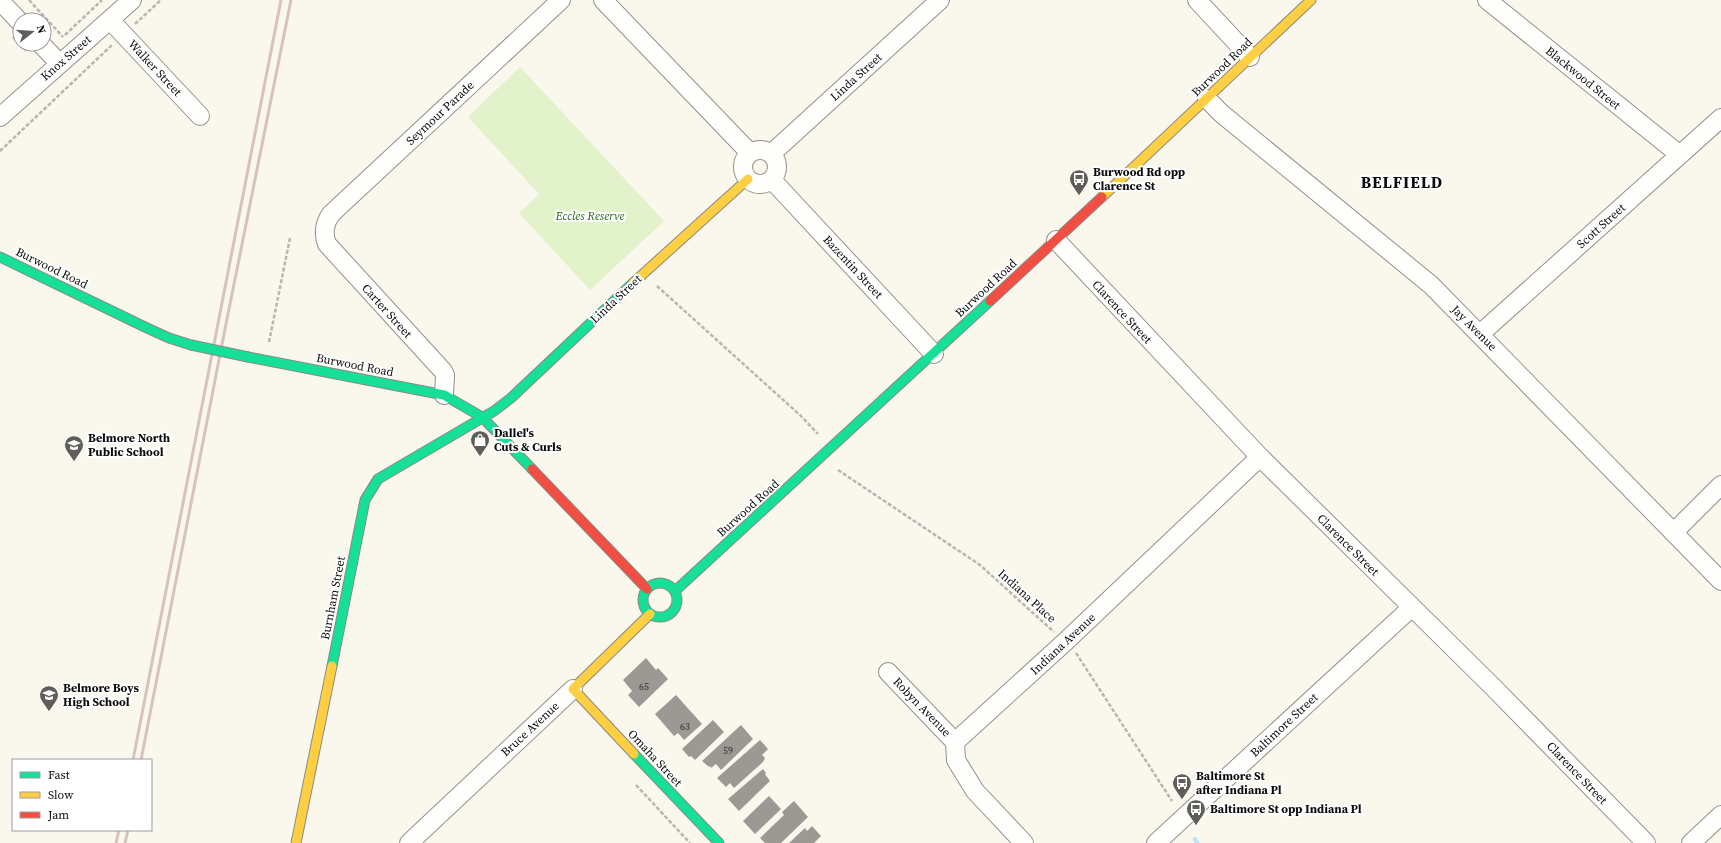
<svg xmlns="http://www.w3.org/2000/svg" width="1721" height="843" viewBox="0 0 1721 843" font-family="'Source Serif 4',serif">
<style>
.green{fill:#e2f2ca}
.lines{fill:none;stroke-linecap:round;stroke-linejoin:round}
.stream{stroke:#c0e5f8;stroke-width:4.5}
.building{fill:#9c9994}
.street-casing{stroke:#93918d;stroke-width:20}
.fast-casing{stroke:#898883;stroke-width:11}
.slow-casing{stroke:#898883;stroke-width:11}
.jam-casing{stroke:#898883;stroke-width:11}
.path{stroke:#b7b6b5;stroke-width:2.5;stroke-dasharray:4 2;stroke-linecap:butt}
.street{stroke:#fefefc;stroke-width:18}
.fast{stroke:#16e098;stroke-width:9}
.slow{stroke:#ffcf43;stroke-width:9}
.jam{stroke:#f24e42;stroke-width:9}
.rail{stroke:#d7c2c2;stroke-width:3}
.fast-bridge-casing{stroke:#898883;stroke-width:11;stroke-linecap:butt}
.fast-bridge{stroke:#16e098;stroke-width:9}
.labels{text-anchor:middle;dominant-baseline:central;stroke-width:4;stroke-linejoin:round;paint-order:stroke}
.number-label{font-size:10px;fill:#2f2e2d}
.street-label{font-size:12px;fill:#0b0b0b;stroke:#fff}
.poi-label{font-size:12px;font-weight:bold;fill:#0b0b0b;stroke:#fff;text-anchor:start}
.park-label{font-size:12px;font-style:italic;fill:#276716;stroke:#fff}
.district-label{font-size:16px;font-weight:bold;letter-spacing:1px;fill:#0b0b0b;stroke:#fff}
</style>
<rect width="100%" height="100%" fill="#faf7ed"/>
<path class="green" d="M520,67l144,154 -74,69 -71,-77 20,-19 -71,-77z"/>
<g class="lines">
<path class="stream" d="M1195,839l2,4"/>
</g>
<path class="building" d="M646,658l10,12 2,-2 10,11 -29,28 -11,-12 4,-4 -9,-11z
M676,695l26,29 -18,16 -6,-7 -4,3 -19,-22z
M713,720l11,12 -29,28 -4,-4 -2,1 -7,-8z
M741,725l12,14 -32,31 -5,-6 -5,4 -1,-2 -1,1 -7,-6z
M760,740l8,9 -6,6 3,3 -2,4 -29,26 -4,-5 -4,4 -9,-9z
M763,769l3,4 -1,1 5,7 -31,30 -11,-12z
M769,796l12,13 -26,25 -12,-13z
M794,801l14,16 -27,26h-16l-5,-5 24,-23 -2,-3z
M812,826l9,10 -7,7h-25l16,-15 2,3z"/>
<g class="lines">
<defs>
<path id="street" d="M603,0l147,153
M1197,0l53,57
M1487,0l193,155
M0,1l20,21
M110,20l90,96
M41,44l18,19
M1207,99l15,15 209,171 290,296
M0,117l132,-117
M743 167a17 17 0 1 1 34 0a17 17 0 1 1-34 0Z
M771,154l169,-154
M772,180l162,174
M1056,240l204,217 233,230 153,156
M1480,334l241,-216
M444,395l1,-20 -2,-4 -116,-127c-4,-11 -3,-20 4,-30l230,-214
M1674,532l47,-47
M888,672l67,70
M409,843l164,-154
M1024,843l-49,-52 -19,-31 -1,-18 110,-100 195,-185
M1156,843l255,-235
M1691,843l30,-28"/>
<path id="fast" d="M0,257l147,71 22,10 22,7
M248,357l196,38 38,22 50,52
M643 600a17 17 0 1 1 34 0a17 17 0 1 1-34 0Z
M675,591l315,-290
M332,666l33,-166 13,-21 116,-68 17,-13 122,-115
M634,754l85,89"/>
<path id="slow" d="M1102,197l209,-197
M633,283l115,-104
M634,754l-61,-65 77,-75
M296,843l36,-177"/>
<path id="jam" d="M990,301l112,-104
M532,469l115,120"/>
</defs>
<use href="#street" class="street-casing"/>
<use href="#fast" class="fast-casing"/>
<use href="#slow" class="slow-casing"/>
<use href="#jam" class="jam-casing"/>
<path class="path" d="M29,0l34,37
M135,24l26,-24
M65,35l37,-35
M13,37l13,14
M0,151l112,-106
M657,286l144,130 17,18
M269,342l21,-104
M838,470l142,95 74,67
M1076,653l96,148
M636,785l54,58"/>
<use href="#street" class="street"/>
<use href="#fast" class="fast"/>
<use href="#slow" class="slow"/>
<use href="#jam" class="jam"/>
<path class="rail" d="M133,760l148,-760
M141,760l84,-431 66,-329
M116,843l3,-13
M125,843l3,-13"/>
<defs>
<path id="fast-bridge" d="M191,345l57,12"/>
</defs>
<use href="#fast-bridge" class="fast-bridge-casing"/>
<use href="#fast-bridge" class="fast-bridge"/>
</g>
<defs>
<symbol id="bus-pin" viewBox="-11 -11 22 30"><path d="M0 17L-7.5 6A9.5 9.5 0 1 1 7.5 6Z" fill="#5f5e5a" stroke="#fff"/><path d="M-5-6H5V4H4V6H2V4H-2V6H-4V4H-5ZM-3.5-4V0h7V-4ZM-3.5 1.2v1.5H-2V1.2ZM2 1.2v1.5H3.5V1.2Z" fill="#fff"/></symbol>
<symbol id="shop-pin" viewBox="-11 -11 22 30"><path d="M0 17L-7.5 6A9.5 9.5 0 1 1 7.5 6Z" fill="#5f5e5a" stroke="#fff"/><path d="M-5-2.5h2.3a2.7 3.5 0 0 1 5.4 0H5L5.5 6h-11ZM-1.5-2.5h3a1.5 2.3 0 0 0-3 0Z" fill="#fff"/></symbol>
<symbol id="school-pin" viewBox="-11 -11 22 30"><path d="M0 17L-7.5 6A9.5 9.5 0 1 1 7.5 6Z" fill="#5f5e5a" stroke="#fff"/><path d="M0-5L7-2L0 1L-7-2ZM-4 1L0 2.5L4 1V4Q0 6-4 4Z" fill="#fff"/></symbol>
</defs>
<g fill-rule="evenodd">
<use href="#bus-pin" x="1068" y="168" width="22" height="30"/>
<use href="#shop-pin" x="469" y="429" width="22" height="30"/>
<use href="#school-pin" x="63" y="434" width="22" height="30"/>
<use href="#school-pin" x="38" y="684" width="22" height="30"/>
<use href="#bus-pin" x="1171" y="772" width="22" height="30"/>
<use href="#bus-pin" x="1185" y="798" width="22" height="30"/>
</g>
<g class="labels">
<g class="number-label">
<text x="644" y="686">65</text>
<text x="685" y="726">63</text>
<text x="728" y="750">59</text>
</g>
<g class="street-label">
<text transform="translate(66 58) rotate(-41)">Knox Street</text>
<text transform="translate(1222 67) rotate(-44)">Burwood Road</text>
<text transform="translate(155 68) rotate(47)">Walker Street</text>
<text transform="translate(856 77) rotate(-42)">Linda Street</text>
<text transform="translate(1583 78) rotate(39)">Blackwood Street</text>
<text transform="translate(440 113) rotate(-43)">Seymour Parade</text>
<text transform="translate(1601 226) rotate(-42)">Scott Street</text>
<text transform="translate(853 267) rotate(47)">Bazentin Street</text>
<text transform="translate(52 268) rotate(26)">Burwood Road</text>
<text transform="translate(986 288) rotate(-43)">Burwood Road</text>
<text transform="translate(616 299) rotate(-43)">Linda Street</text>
<text transform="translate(387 311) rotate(48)">Carter Street</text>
<text transform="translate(1122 312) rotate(47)">Clarence Street</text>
<text transform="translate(1474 328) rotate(45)">Jay Avenue</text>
<text transform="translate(355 365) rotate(11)">Burwood Road</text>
<text transform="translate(748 508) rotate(-42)">Burwood Road</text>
<text transform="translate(1348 545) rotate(45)">Clarence Street</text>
<text transform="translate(1027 596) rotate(42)">Indiana Place</text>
<text transform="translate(333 598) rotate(-79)">Burnham Street</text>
<text transform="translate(1063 644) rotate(-43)">Indiana Avenue</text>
<text transform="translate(922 707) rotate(46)">Robyn Avenue</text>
<text transform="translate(1284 725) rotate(-43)">Baltimore Street</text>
<text transform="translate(530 729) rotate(-43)">Bruce Avenue</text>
<text transform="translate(655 758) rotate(47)">Omaha Street</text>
<text transform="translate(1577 773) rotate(46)">Clarence Street</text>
</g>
<g class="poi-label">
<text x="1093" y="172">Burwood Rd opp<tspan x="1093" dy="14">Clarence St</tspan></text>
<text x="494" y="433">Dallel's<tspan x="494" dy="14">Cuts &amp; Curls</tspan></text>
<text x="88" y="438">Belmore North<tspan x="88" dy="14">Public School</tspan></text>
<text x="63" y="688">Belmore Boys<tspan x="63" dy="14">High School</tspan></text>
<text x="1196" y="776">Baltimore St<tspan x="1196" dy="14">after Indiana Pl</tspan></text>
<text x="1210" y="809">Baltimore St opp Indiana Pl</text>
</g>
<g class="park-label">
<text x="590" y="216">Eccles Reserve</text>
</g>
<g class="district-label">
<text x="1402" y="182">BELFIELD</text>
</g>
</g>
<rect x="12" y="759" width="140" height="72" fill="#ffffff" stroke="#9d9d9d"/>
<rect x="20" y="772" width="20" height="6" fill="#16e098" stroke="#9d9d9d"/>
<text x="48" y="779" font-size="12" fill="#0b0b0b">Fast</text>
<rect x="20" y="792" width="20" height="6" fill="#ffcf43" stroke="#9d9d9d"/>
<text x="48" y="799" font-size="12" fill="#0b0b0b">Slow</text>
<rect x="20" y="812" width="20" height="6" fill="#f24e42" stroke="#9d9d9d"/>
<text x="48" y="819" font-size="12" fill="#0b0b0b">Jam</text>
<g transform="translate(32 32) rotate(73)"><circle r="19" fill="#ffffff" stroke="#9d9d9d"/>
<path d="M0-3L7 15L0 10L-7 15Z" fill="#5f5e5a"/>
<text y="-6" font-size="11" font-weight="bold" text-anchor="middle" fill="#0b0b0b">N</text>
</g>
</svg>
